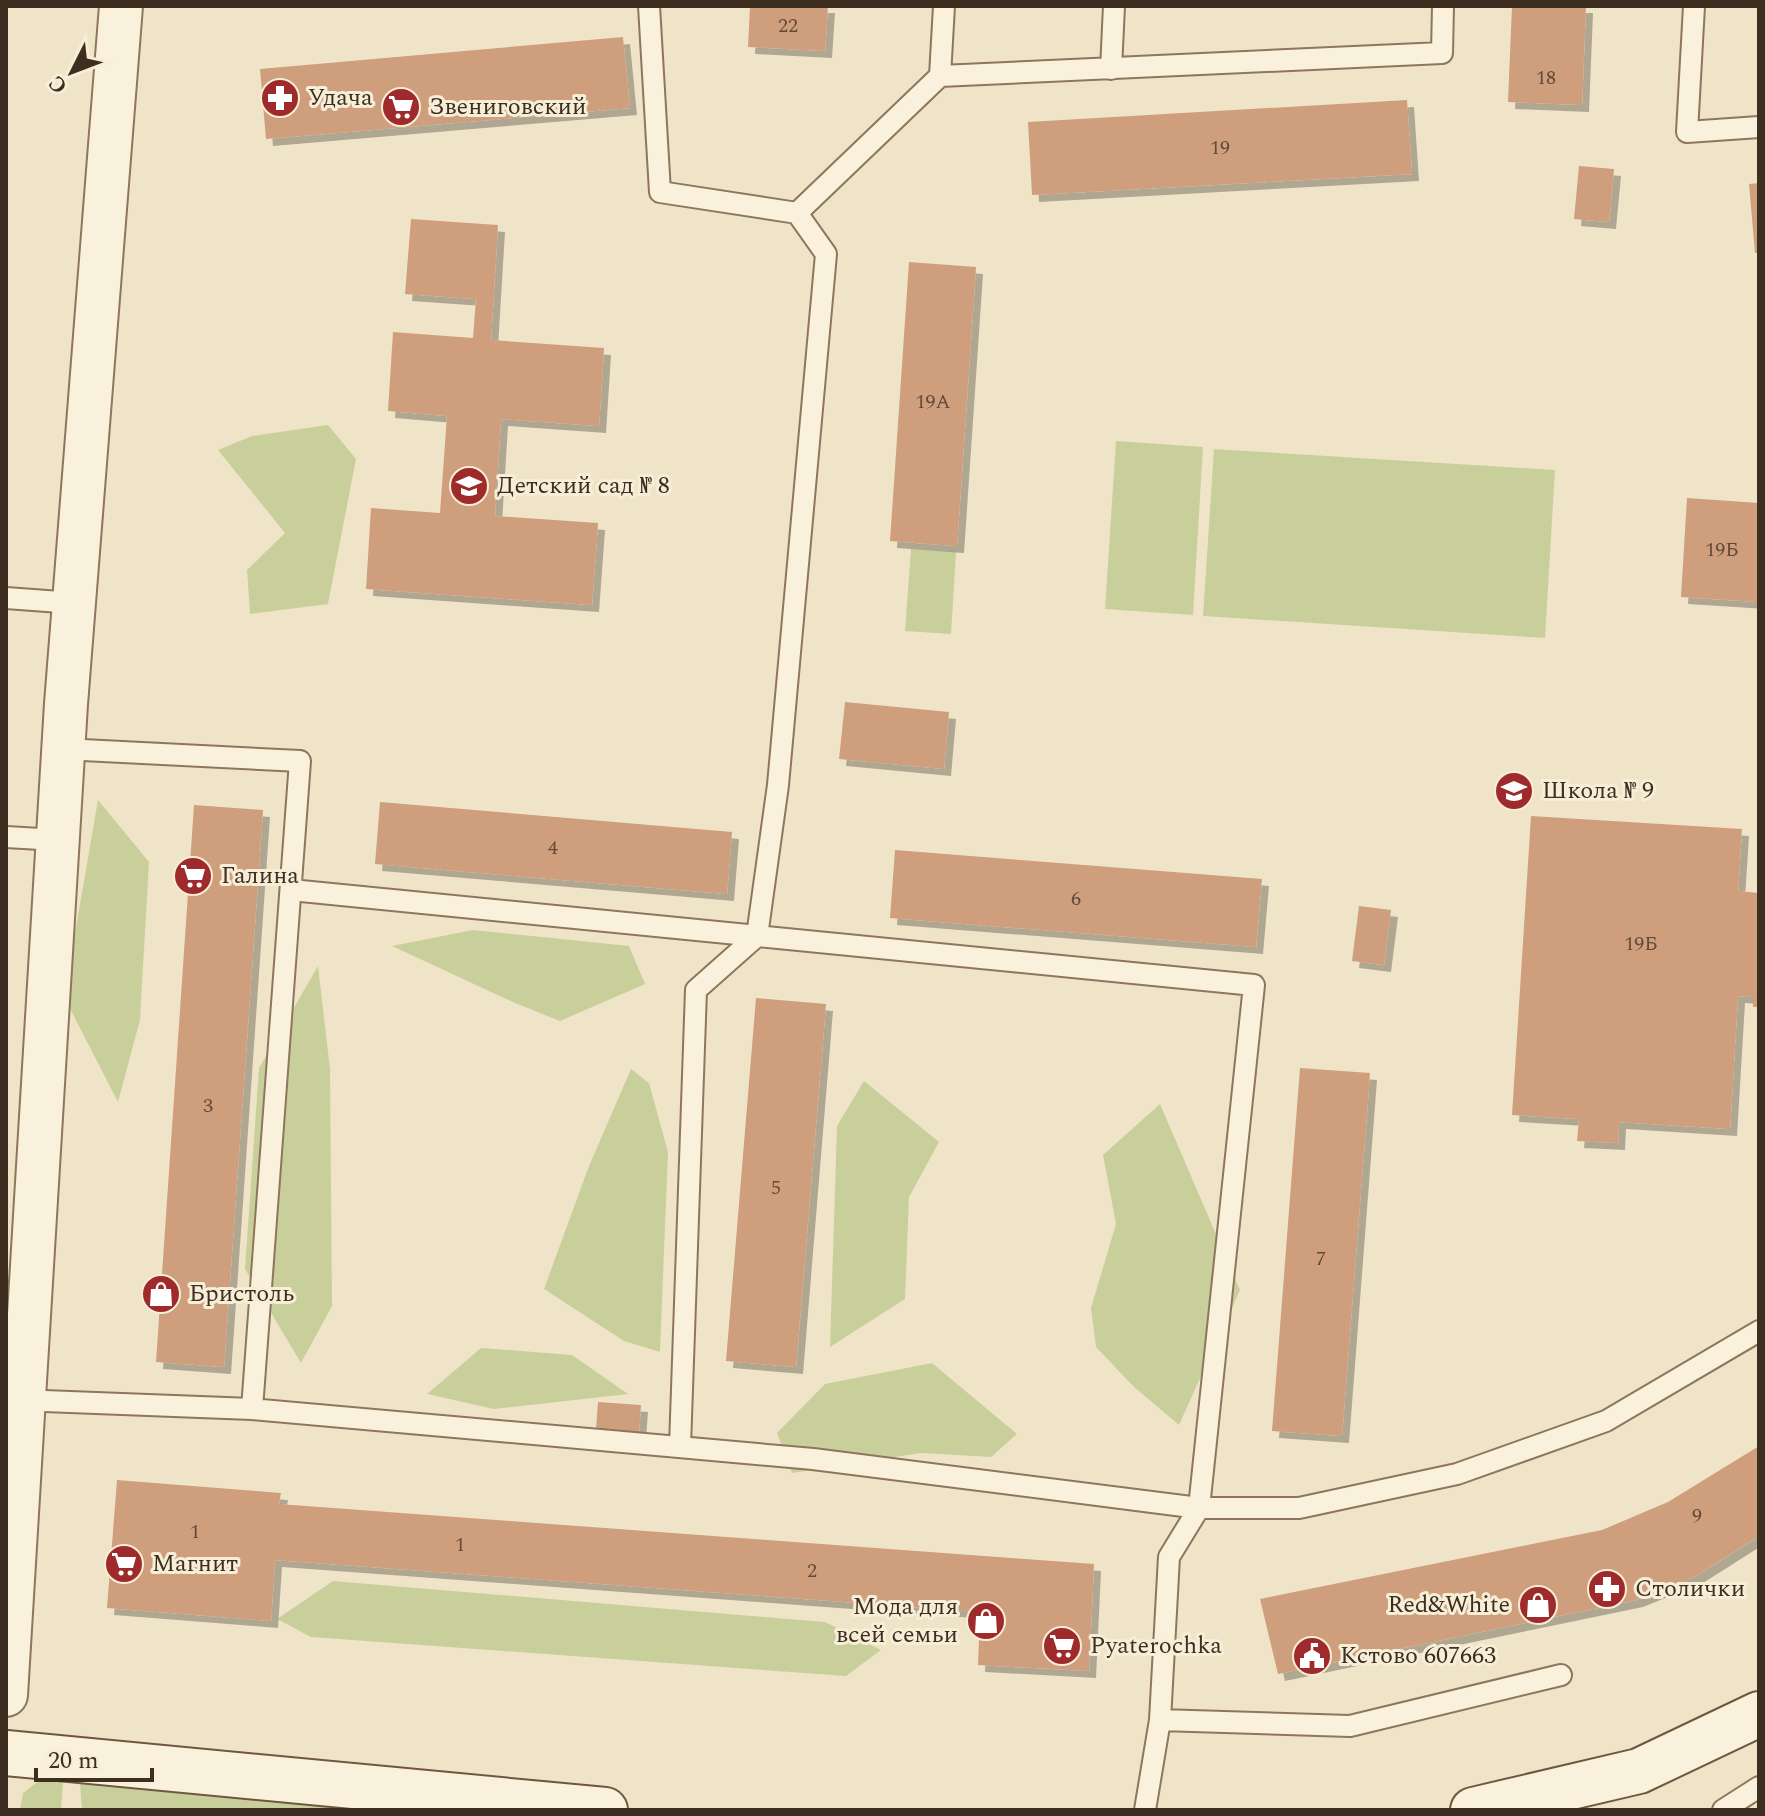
<svg xmlns="http://www.w3.org/2000/svg" width="1765" height="1816" viewBox="0 0 1765 1816" font-family="Spectral,serif">
<style>
.green{fill:#c9cf9b}
.building{fill:#cf9f7d;filter:url(#shadow)}
.lines{fill:none;stroke-linecap:round;stroke-linejoin:round}
.lane-casing{stroke:#8d765c;stroke-width:24}
.street-casing{stroke:#8d765c;stroke-width:46}
.secondary-casing{stroke:#6f573f;stroke-width:48}
.lane{stroke:#faf1dc;stroke-width:20}
.street{stroke:#faf1dc;stroke-width:42}
.secondary{stroke:#faf1dc;stroke-width:44}
.labels{text-anchor:middle;dominant-baseline:central;stroke-width:6;stroke-linejoin:round;paint-order:stroke}
.number-label{font-size:20px;fill:#624a37}
.poi-label{font-size:24px;fill:#3d2e20;stroke:#f7eed8;text-anchor:start}
</style>
<defs>
<filter id="shadow"><feDropShadow dx="7" dy="7" stdDeviation="0" flood-color="#0004"/></filter>
</defs>
<rect width="100%" height="100%" fill="#f0e4c8"/>
<path class="green" d="M328,425l28,34 -28,145 -78,10 -3,-44 38,-37 -67,-83 34,-14z
M1116,441l87,6 -10,168 -88,-6z
M1214,449l341,21 -10,168 -342,-22z
M911,549l45,3 -5,82 -46,-3z
M98,800l51,62 -9,158 -22,82 -54,-105z
M473,930l156,16 16,38 -85,37 -45,-18 -123,-57z
M318,966l12,103 2,237 -31,57 -56,-94 14,-201z
M631,1069l18,14 19,69 -8,200 -36,-11 -80,-52 45,-123z
M864,1081l75,61 -30,55 -4,102 -75,48 7,-221z
M1160,1104l80,186 -61,135 -46,-39 -37,-39 -5,-39 25,-84 -13,-69z
M481,1348l91,7 56,39 -134,15 -67,-15z
M932,1363l85,71 -26,23 -70,-4 -129,20 -15,-40 48,-49z
M333,1581l492,41 56,28 -35,26 -535,-39 -34,-18z
M41,1779l22,2 -2,29h-41l3,-17z
M80,1783l297,27h-295z"/>
<path class="building" d="M750,6h78l-3,45 -77,-4z
M1512,6h74l-4,99 -74,-3z
M623,37l7,71 -364,31 -6,-70z
M1407,100l5,74 -380,21 -4,-73z
M1579,166l35,3 -5,53 -35,-3z
M1759,183v70h-4l-6,-69z
M411,219l87,6 -7,115 113,8 -5,78 -98,-7 -6,97 103,7 -6,82 -226,-16 5,-81 69,5 7,-97 -59,-5 5,-79 80,6 3,-39 -71,-5z
M909,262l67,5 -19,279 -67,-5z
M1687,498l72,5v99l-78,-5z
M845,702l104,10 -5,57 -105,-10z
M380,802l352,30 -5,62 -352,-30z
M194,805l69,5 -39,557 -68,-5z
M1531,816l211,13 -4,62 21,2v114h-6v-10l-15,-1 -8,133 -111,-7 -1,21 -41,-2 2,-22 -67,-4z
M895,850l367,29 -6,68 -366,-29z
M1359,906l32,4 -7,55 -32,-4z
M756,998l70,6 -30,363 -70,-6z
M1300,1068l70,5 -28,363 -70,-5z
M598,1402l43,3 -2,27 -43,-3z
M1759,1446v90l-63,40 -60,24 -358,74 -18,-75 342,-69 66,-28z
M117,1480l164,13 -2,11 815,60 -5,107 -111,-6 2,-53 -705,-52 -4,61 -164,-13z"/>
<g class="lines">
<defs>
<path id="lane" d="M649,6l11,186 137,21 29,41 -48,531 -21,151 -61,54 -16,456
M1694,6l-7,126 72,-5
M1111,69l3,-63
M940,76l4,-70
M797,213l143,-137 502,-23 1,-47
M6,598l68,5
M63,749l237,12 -48,648
M6,837l52,3
M291,890l963,95 -55,523 -30,49 -9,163 -15,90
M18,1400l234,9 561,50 386,49h100l158,-34 149,-53 153,-90
M1160,1720l190,6 211,-51
M1723,1810l36,-23"/>
<path id="street" d="M6,1695l60,-991 55,-698"/>
<path id="secondary" d="M6,1753l599,57
M1473,1810l166,-39 120,-57"/>
</defs>
<use href="#lane" class="lane-casing"/>
<use href="#street" class="street-casing"/>
<use href="#secondary" class="secondary-casing"/>
<use href="#lane" class="lane"/>
<use href="#street" class="street"/>
<use href="#secondary" class="secondary"/>
</g>
<defs>
<symbol id="pharmacy-disc" viewBox="-11 -11 22 22"><circle r="9.5" fill="#9e2a2b" stroke="#f7eed8"/><path d="M-2-6h4v4h4v4h-4v4h-4v-4h-4v-4h4Z" fill="#fff"/></symbol>
<symbol id="supermarket-disc" viewBox="-11 -11 22 22"><circle r="9.5" fill="#9e2a2b" stroke="#f7eed8"/><path d="M-6-5.5h2.5l.6 2H6L4.5 2H-2.5L-4.4-4H-6ZM-1.5 3.2a1.3 1.3 0 1 0 .1 0ZM3 3.2a1.3 1.3 0 1 0 .1 0Z" fill="#fff"/></symbol>
<symbol id="school-disc" viewBox="-11 -11 22 22"><circle r="9.5" fill="#9e2a2b" stroke="#f7eed8"/><path d="M0-5L7-2L0 1L-7-2ZM-4 1L0 2.5L4 1V4Q0 6-4 4Z" fill="#fff"/></symbol>
<symbol id="shop-disc" viewBox="-11 -11 22 22"><circle r="9.5" fill="#9e2a2b" stroke="#f7eed8"/><path d="M-5-2.5h2.3a2.7 3.5 0 0 1 5.4 0H5L5.5 6h-11ZM-1.5-2.5h3a1.5 2.3 0 0 0-3 0Z" fill="#fff"/></symbol>
<symbol id="civic-disc" viewBox="-11 -11 22 22"><circle r="9.5" fill="#9e2a2b" stroke="#f7eed8"/><path d="M-.6-6.5H3V-4.5H.6V-3L4-1V1h2V6H-6V1h2V-1L-.6-3ZM-1.2 2.5V6h2.4V2.5Z" fill="#fff"/></symbol>
</defs>
<g fill-rule="evenodd">
<use href="#pharmacy-disc" x="258" y="76" width="44" height="44"/>
<use href="#supermarket-disc" x="379" y="85" width="44" height="44"/>
<use href="#school-disc" x="447" y="464" width="44" height="44"/>
<use href="#school-disc" x="1492" y="769" width="44" height="44"/>
<use href="#supermarket-disc" x="171" y="854" width="44" height="44"/>
<use href="#shop-disc" x="139" y="1272" width="44" height="44"/>
<use href="#supermarket-disc" x="102" y="1542" width="44" height="44"/>
<use href="#pharmacy-disc" x="1585" y="1567" width="44" height="44"/>
<use href="#shop-disc" x="1516" y="1583" width="44" height="44"/>
<use href="#shop-disc" x="964" y="1599" width="44" height="44"/>
<use href="#supermarket-disc" x="1040" y="1624" width="44" height="44"/>
<use href="#civic-disc" x="1290" y="1634" width="44" height="44"/>
</g>
<g class="labels">
<g class="number-label">
<text x="788" y="26">22</text>
<text x="1546" y="78">18</text>
<text x="1220" y="148">19</text>
<text x="933" y="402">19А</text>
<text x="1722" y="550">19Б</text>
<text x="553" y="848">4</text>
<text x="1076" y="899">6</text>
<text x="1641" y="944">19Б</text>
<text x="208" y="1106">3</text>
<text x="776" y="1188">5</text>
<text x="1321" y="1259">7</text>
<text x="1697" y="1516">9</text>
<text x="195" y="1532">1</text>
<text x="460" y="1545">1</text>
<text x="812" y="1571">2</text>
</g>
<g class="poi-label">
<text x="308" y="98">Удача</text>
<text x="429" y="107">Звениговский</text>
<text x="497" y="486">Детский сад № 8</text>
<text x="1542" y="791">Школа № 9</text>
<text x="221" y="876">Галина</text>
<text x="189" y="1294">Бристоль</text>
<text x="152" y="1564">Магнит</text>
<text x="1635" y="1589">Столички</text>
<text x="1510" y="1605" text-anchor="end">Red&amp;White</text>
<text x="958" y="1607" text-anchor="end">Мода для<tspan x="958" dy="28">всей семьи</tspan></text>
<text x="1090" y="1646">Pyaterochka</text>
<text x="1340" y="1656">Кстово 607663</text>
</g>
</g>
<rect width="1765" height="1816" fill="none" stroke="#3d2e20" stroke-width="16"/>
<g transform="translate(72 72) rotate(228)" stroke="#f7eed8" stroke-width="6" paint-order="stroke">
<path d="M0-6L14 30L0 20L-14 30Z" fill="#3d2e20"/>
<text y="-12" font-size="22" font-weight="bold" text-anchor="middle" fill="#3d2e20">С</text>
</g>
<path d="M36 1768v12h116v-12" fill="none" stroke="#3d2e20" stroke-width="4"/>
<text x="48" y="1768" font-size="24" fill="#3d2e20" stroke="#f7eed8" stroke-width="6" paint-order="stroke">20 m</text>
</svg>
